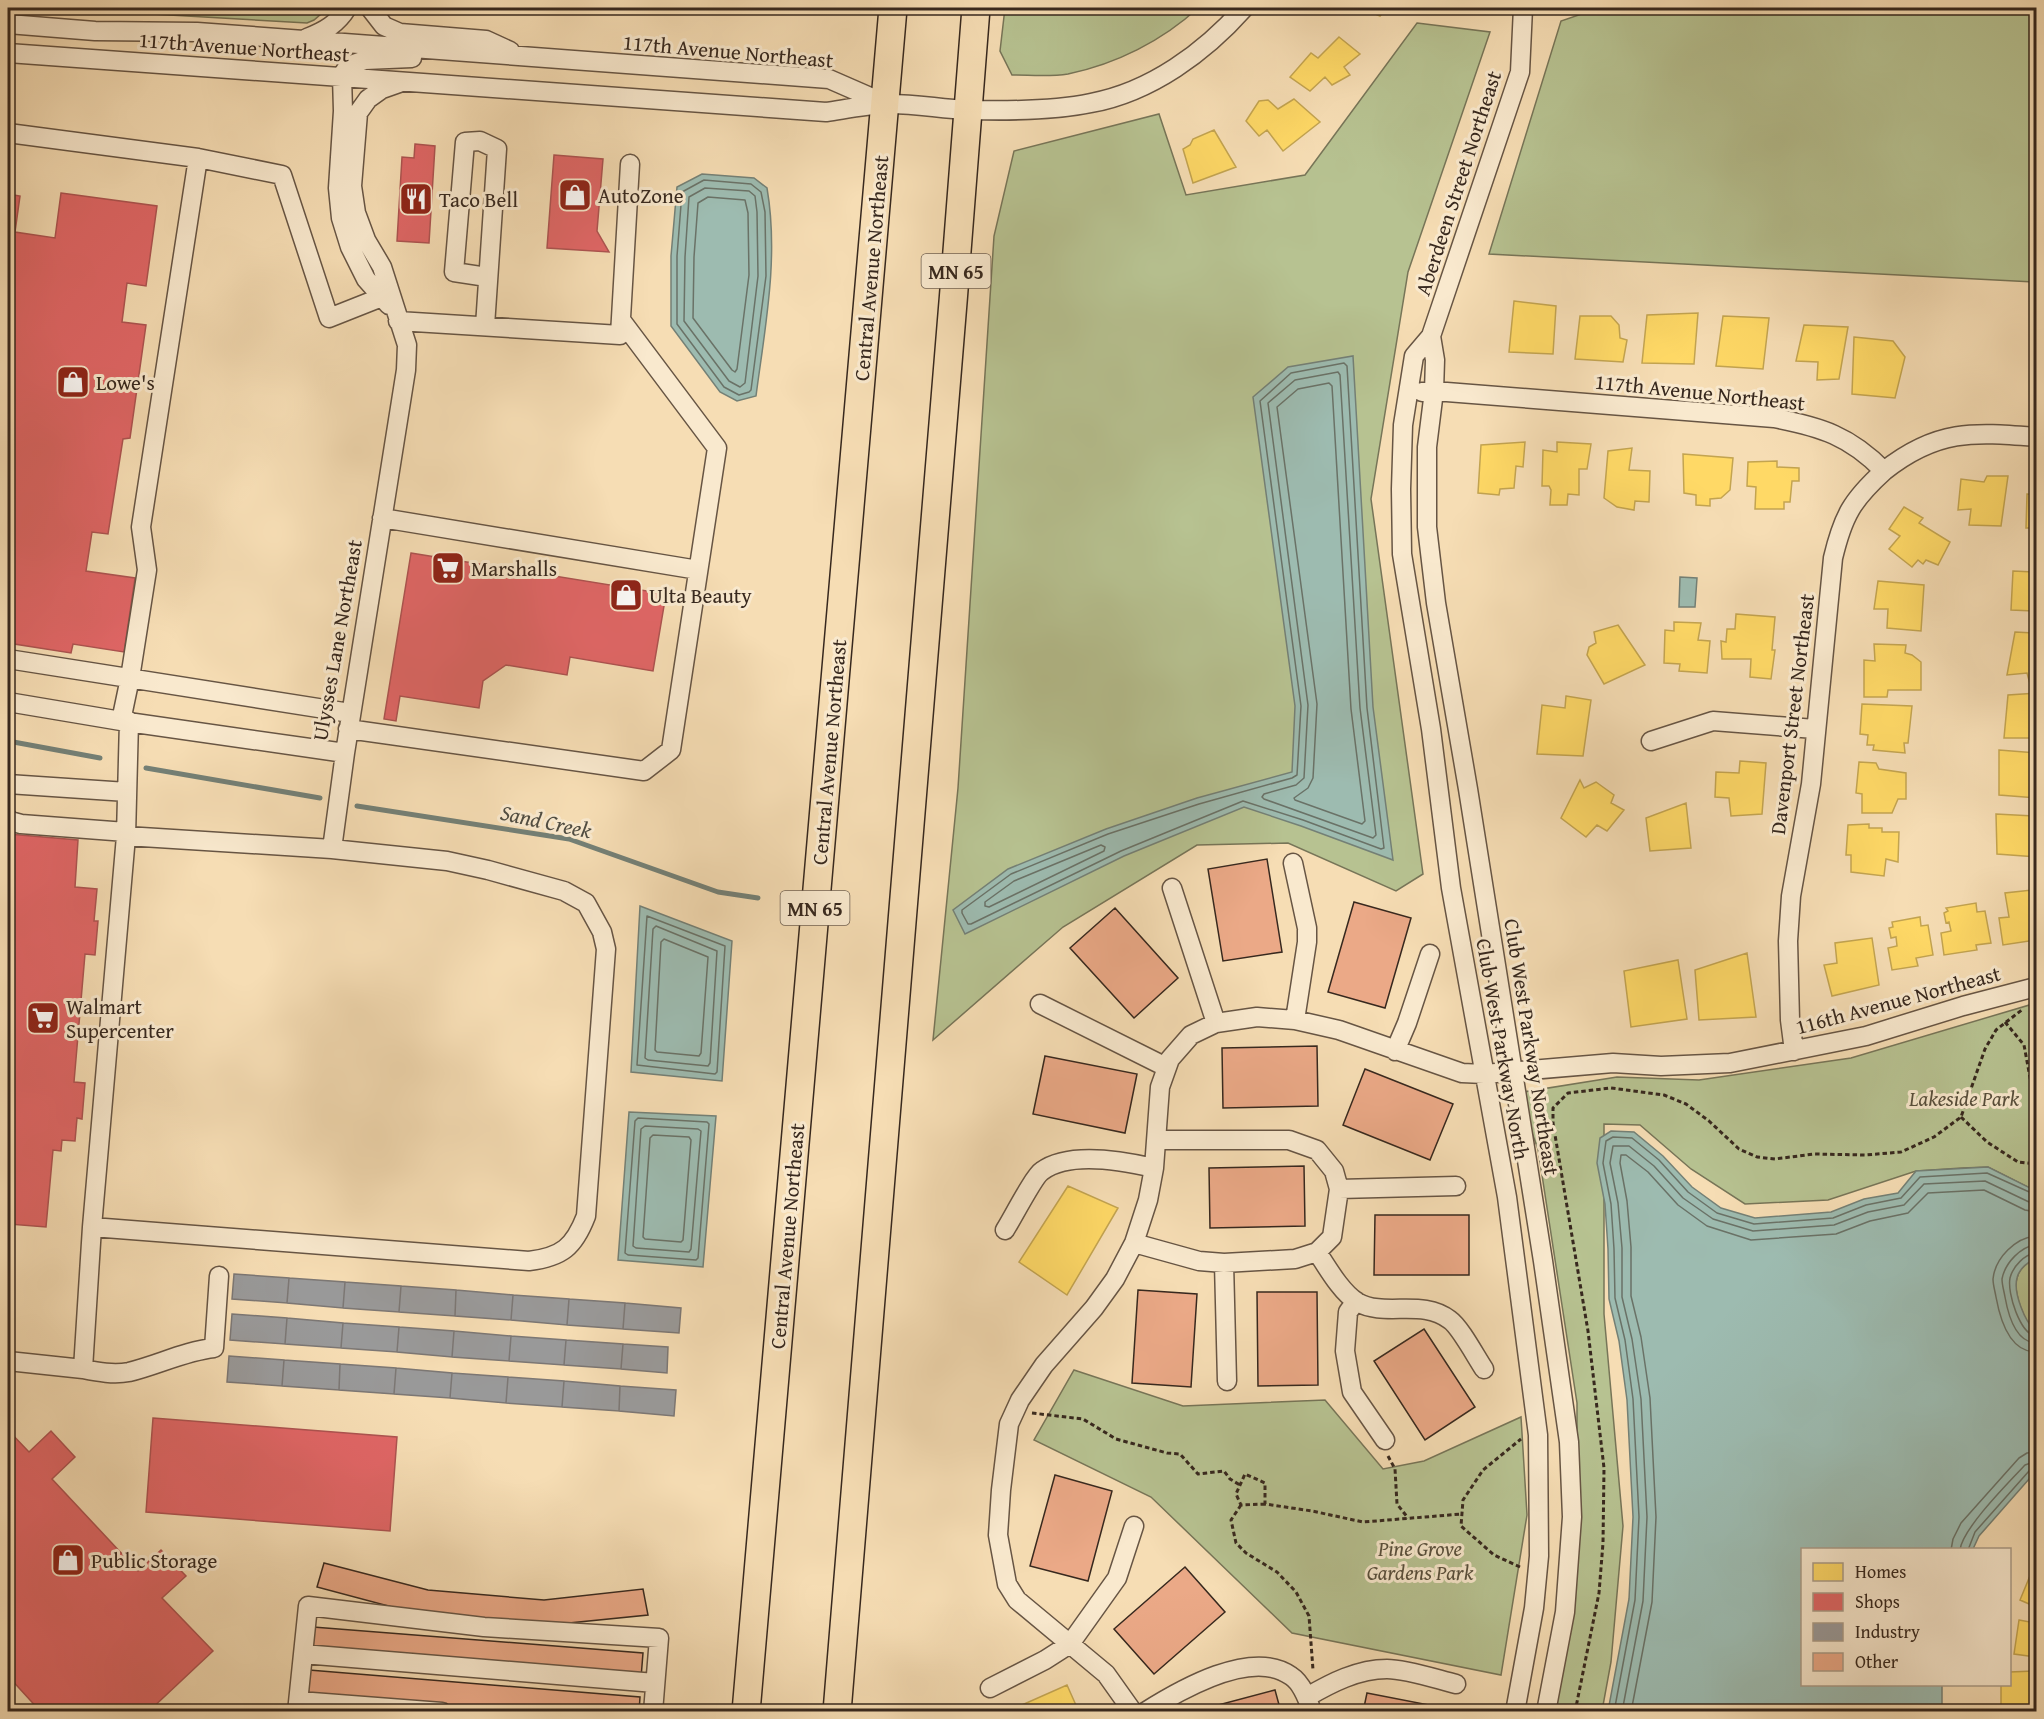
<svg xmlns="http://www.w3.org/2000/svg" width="2044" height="1719" viewBox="0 0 2044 1719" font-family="'Gentium Book Plus',serif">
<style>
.green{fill:#b7c291;stroke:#777558;stroke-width:1.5}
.water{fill:#9dbbb0;stroke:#748076;stroke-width:1.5}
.homes{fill:#ffd966;stroke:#c3a450;stroke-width:1.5}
.shops{fill:#e06666;stroke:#ad5350;stroke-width:1.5}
.industry{fill:#999;stroke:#7c7774;stroke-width:1.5}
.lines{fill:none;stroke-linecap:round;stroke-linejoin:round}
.shore{stroke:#6a7267;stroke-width:1.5}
.stream{stroke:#748076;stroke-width:5}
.building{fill:#eba987;stroke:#37281e;stroke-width:1.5}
.minor-casing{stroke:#675544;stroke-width:21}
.highway-casing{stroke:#37281e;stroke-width:30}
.path{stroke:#37281e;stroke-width:3;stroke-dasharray:4.5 3;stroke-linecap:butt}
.minor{stroke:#f9e9ce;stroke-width:18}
.highway{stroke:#f6ddb4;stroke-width:27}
.labels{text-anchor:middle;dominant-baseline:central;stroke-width:6;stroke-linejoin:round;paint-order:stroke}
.shield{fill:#f9e9ce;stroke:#716253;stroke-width:1.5}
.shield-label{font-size:20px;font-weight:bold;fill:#37281e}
.street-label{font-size:21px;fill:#37281e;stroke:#f9e9ce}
.poi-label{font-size:21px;fill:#37281e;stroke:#f9e9ce;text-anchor:start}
.park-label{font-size:21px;font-style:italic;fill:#574e3b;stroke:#f9e9ce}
.water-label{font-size:22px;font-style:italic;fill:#504d42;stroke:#f9e9ce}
</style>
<rect width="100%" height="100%" fill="#f6ddb4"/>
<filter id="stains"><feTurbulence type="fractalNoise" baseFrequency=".00333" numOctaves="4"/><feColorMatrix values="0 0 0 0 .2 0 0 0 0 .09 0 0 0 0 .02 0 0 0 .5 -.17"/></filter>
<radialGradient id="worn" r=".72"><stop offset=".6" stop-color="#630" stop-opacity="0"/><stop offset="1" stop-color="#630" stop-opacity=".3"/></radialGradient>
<path class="green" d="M48,8h280l-14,12 -7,3z
M1005,8h193c-36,33 -82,56 -130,66 -18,3 -38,1 -56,1l-12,-24z
M1599,8h437v274l-547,-28 72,-233z
M1417,23l73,9 -82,240 -37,227 52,375 -27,17 -108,-48 -91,2 -134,82 -130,113 25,-252 36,-552 20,-85 145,-37 27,81 119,-20z
M2036,1003v188l-48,-24 -26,1 -46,3 -88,29 -83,4 -54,-35 -51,-44 -36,-1v190l19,212 -12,136 -9,49h-50l25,-142v-166l-39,-254 -21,-56 100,-16 82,3 152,-22z
M2036,1258v73c-12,-8 -23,-39 -19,-53 2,-9 11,-16 19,-20z
M1074,1370l109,36 142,-6 58,69 41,-8 97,-44 6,98 -26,160 -209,-42 -141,-136 -117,-57z"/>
<path class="water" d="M702,174l52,4 13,10c12,70 -2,139 -11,208l-19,5 -17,-9 -49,-66v-70l6,-69z
M1353,356l20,351 20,153 -92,-34 -57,-19 -120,49 -159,78 -12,-24 55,-41 98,-40 91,-31 95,-26 3,-66 -42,-309 35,-30z
M1680,577l17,1 -2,29h-16z
M640,906l92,35 -10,140 -91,-9z
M629,1112l87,4 -13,151 -85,-7z
M1611,1131l23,1 29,24 29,31 29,21 34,10 76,-6 33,-13 34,-6 18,-22 72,-4 48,24v67c-8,4 -17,11 -19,20 -4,14 8,45 19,53v140l-57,65 -6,13 -171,1v134l140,1v26h-334l21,-112 4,-82 -6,-117 -8,-59 -10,-42 -1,-50 -3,-45 -8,-41 3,-25z"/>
<path class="homes" d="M1362,8h25l-7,8z
M1339,37l21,17 -16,13 6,8 -18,10 -7,-8 -15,14 -20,-14 21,-24 7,5z
M1294,99l26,23 -37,29 -16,-21 -8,6 -13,-15 13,-20 9,-1 10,9z
M1214,130l22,37 -43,16 -10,-34 7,-4 3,-6z
M1514,301l42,5 -3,48 -44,-2z
M1698,313l-4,51 -52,-1 5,-48z
M1580,316h31l8,9 1,13 7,2 -4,22 -48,-3z
M1723,316l46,2 -6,51 -47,-3z
M1804,325l44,2 -9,52 -22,1 1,-18 -22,-1z
M1854,337l39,4 12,16 -10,41 -43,-4z
M1525,442l-2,25 -7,-1 -2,22 -14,1 -1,6 -21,-2 3,-48z
M1557,442l34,2 -4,25h-8v26l-11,-1 -1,11h-17l1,-15 -2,-4h-7l1,-36 14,2z
M1632,448l-3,22 21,1 -1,31 -14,-1 -1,9 -17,-3 -13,-9 4,-47z
M1683,454l50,4 -3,32 -9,8 -11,1v7l-14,-1v-10l-12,-2z
M1777,461v6l22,1v13h-7l-2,21h-6v7h-29l1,-22 -9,-1 1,-24z
M1987,476h21l-7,50 -32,-1 2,-16 -13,1 3,-31 23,3z
M2027,494l9,1v33h-10z
M1904,507l19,11 -4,5 31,19 -12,23 -12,-5 -3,4 -5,-4 -6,7 -23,-18 11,-13 -11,-7z
M2013,571l23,1v48l-1,-9 -24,-1z
M1878,581l46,4 -3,46 -34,-3 1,-19h-14z
M1736,614l39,3 -3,33h3l-4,29 -21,-2 1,-18h-29l-1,-18 5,1 1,-13h8z
M1674,622l27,1 -3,17 12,1 -3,32 -28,-2 1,-7 -16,-1 1,-33 9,1z
M1618,625l27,40 -41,19 -17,-29 2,-8 7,-4 -2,-11z
M2015,632l21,1v50l-6,1 -3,-11 -20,2z
M1874,644l32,1 -1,8 7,2 9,7v28h-33l-1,7h-23v-37l11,1z
M2036,693v45h-32l4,-43z
M1566,696l25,4 -8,56 -46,-2 5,-49 23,3z
M1862,704l50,2 -4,37h-4l1,10 -32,-3 1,-5h-7l1,-10 -8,-1z
M1999,750l37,3v45l-37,-3z
M1740,761l26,2 -4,51 -31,2 -2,-18 -14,-1 1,-25 23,1z
M1859,762l17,1 3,6 27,4v26h-8l-6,14h-30v-19l-6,-1z
M1580,780l4,8 12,-6 18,13 -3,8 13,7 -17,21 -10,-6 -11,12 -25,-19z
M1686,803l5,45 -41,3 -4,-33z
M1996,814l38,2 2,41 -39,-3z
M1869,824v4h13v4h17l-1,30 -12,-3 -2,17 -33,-4v-17h-5l2,-30z
M2032,890l4,6v38h-2l1,6 -32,5 -4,-27 10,-1 -4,-24z
M1976,903l1,9 8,-1 6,32 -15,2 1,5 -33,5 -3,-22 10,-2 -2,-9 -3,1 -2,-10 4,-2 -2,-3z
M1920,917l1,9 7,-1 5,30 -17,3 2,8 -26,4 -4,-22 9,-2 -1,-9 -5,1 -2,-10 4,-1 -1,-5z
M1872,938l7,47 -47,11 -8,-31 13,-2 -2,-20z
M1747,953l9,64 -57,3 -4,-50z
M1678,960l9,59 -56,8 -7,-56z
M1068,1186l50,22 -51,87 -48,-33z
M2032,1571l4,1v35l-16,-7z
M2019,1620l17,3v34l-22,-3z
M2036,1671v36l-35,2v-25h9v-12z
M1067,1685l12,27h-73z"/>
<path class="shops" d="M415,144l20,2 -6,97 -32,-2 5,-84 12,1z
M554,155l49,4 -6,72 12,21 -62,-4z
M61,193l96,13 -11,80 -19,-3 -5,39 24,3 -16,113 -7,1 -15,95 -16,-2 -6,39 49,7 -11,74 -51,-8 -2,9 -63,-10v-449l12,2 -5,36 40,6z
M411,553l255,41 -13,77 -83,-14 -3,18 -61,-10 -23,16 -4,27 -79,-12 -4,25 -12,-2z
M8,834l70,6 -3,47 22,2 -3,32h4l-3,34 -10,-1 -11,128 11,1 -3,36 -5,-1 -2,23 -13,-1 -1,11 -8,-1 -7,77 -37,-3 -1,17z
M153,1418l244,19 -7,94 -244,-19z
M8,1430l21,22 22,-21 24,26 -23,22 86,92 23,-21 25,26 -24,22 51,53 -65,61h-107l-33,-36z"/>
<path class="industry" d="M234,1274l55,4 -2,25 -55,-4z
M289,1278l56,4 -2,26 -56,-5z
M345,1282l56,4 -2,26 -56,-4z
M401,1286l55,4 -1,26 -56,-4z
M456,1290l57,5 -2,25 -56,-4z
M513,1295l56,4 -2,26 -56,-5z
M569,1299l56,4 -2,26 -56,-4z
M625,1303l56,5 -2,25 -56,-4z
M232,1314l55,4 -2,26 -55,-4z
M287,1318l56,5 -2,25 -56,-4z
M343,1323l56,4 -2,25 -56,-4z
M399,1327l55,4 -2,26 -55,-5z
M454,1331l57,5 -2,25 -57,-4z
M511,1336l55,4 -2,25 -55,-4z
M566,1340l57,4 -2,25 -57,-4z
M623,1344l45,3 -1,26 -46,-4z
M229,1356l55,4 -2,26 -55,-4z
M284,1360l56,4 -1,26 -57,-4z
M340,1364l56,4 -2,26 -55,-4z
M396,1368l56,5 -2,25 -56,-4z
M452,1373l56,4 -2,26 -56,-5z
M508,1377l56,4 -2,26 -56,-4z
M564,1381l56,5 -1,25 -57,-4z
M620,1386l56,4 -2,26 -55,-5z"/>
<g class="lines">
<path class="shore" d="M704,180l47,4 10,8 4,20 1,64 -15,114 -2,2 -10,3 -15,-8 -47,-63v-68l5,-64z
M705,188l44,3 6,5 2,16 1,64 -13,107 -5,4 -11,-6 -45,-60 1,-64 4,-60z
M708,197l37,3 3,13 1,62 -12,94 -2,3 -3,-2 -39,-52 1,-61 4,-54z
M1344,363l3,3 20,342 17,140 -3,1 -78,-29 -60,-19 -122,50 -150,73h-3l-6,-11v-3l49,-36 97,-40 91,-30 93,-26 5,-3 4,-69 -41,-305 31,-28z
M1338,372l2,3 20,333 16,127 -3,3 -109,-39 -2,-2 2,-3 32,-9 8,-7 4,-73 -40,-302 27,-23z
M1329,383l3,3 19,323 14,112 -3,3 -67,-24 -1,-2 14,-10 5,-10 4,-74 -40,-297 21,-18z
M1101,845l4,2 -1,4 -115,56 -4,-1v-4l29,-21z
M647,916l78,30 -8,126 -2,2 -78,-9z
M656,926l61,25 -7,112 -2,3 -60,-6 -3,-2 8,-129z
M664,939l44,18 -7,96 -2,3 -42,-4 -2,-2 6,-108z
M638,1118l69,4 2,2 -11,134 -2,2 -68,-5 -3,-2 10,-132z
M645,1126l53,3 3,2 -10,118 -2,3 -53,-4 -3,-2 8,-117z
M653,1135l36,2 2,3 -8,100 -2,2 -36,-3 -2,-2 7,-99z
M2036,1236c-20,1 -41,22 -43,43 0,6 2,12 3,18 4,22 13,55 40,55
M2036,1245c-15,1 -31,18 -34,34 0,6 2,12 3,18 3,17 10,45 31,46
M2036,1253c-11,1 -23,13 -26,25 -3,15 10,56 26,58
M1951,1550l2,-11 8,-16 58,-65 8,-5 9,-1
M1960,1550c2,-21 49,-68 65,-85l11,-4
M1968,1550l7,-18 54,-61 7,-3
M1614,1712l21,-112 4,-83 -6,-118 -8,-59 -10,-42 -1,-49 -3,-45 -8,-41 3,-22 7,-4 19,1 27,22 29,32 29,21 37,11 79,-6 33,-13 35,-7 19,-21 67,-4 49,22
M1622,1712l21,-111 4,-84 -6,-118 -9,-60 -10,-42v-49l-4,-45 -8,-40 3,-17h16l25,20 29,32 30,21 40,12 81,-6 34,-13 36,-7 20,-21 61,-3 44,21 7,1
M1631,1712l21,-110 4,-85 -6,-119 -9,-61 -10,-41v-49l-4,-46 -7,-38 1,-8h5l22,17 30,33 29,21 44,14 85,-6 34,-13 38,-8 20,-20 56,-3 41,20 11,2"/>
<path class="stream" d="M8,741l92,17
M146,768l174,30
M357,806l212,33 149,53 40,6"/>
</g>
<path class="building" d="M1267,859l15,93 -59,9 -15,-92z
M1354,902l57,16 -26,90 -57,-16z
M1115,908l63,70 -44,40 -64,-70z
M1317,1046l1,60 -95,2 -1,-60z
M1045,1056l92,18 -12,59 -92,-19z
M1365,1069l88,35 -23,56 -87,-35z
M1304,1166l1,60 -95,2 -1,-60z
M1375,1215h94v60h-95z
M1138,1290l59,4 -6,93 -59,-4z
M1257,1292h60l1,93 -60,1z
M1424,1329l51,78 -50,33 -51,-79z
M1055,1475l57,16 -24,90 -58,-15z
M324,1563l104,27 116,10 99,-11 5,26 -109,11 -117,-11 -105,-28z
M1185,1567l40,45 -71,62 -40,-45z
M313,1627l330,26 -2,25 -330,-26z
M309,1670l331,27 -1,15h-132l-201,-17z
M1275,1690l6,22h-89z
M1367,1693l93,18v1h-97z"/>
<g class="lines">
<defs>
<path id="minor" d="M370,8l14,18 16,7 86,7 24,11
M8,24l87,7 102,1 632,47 55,24
M307,38c18,-7 30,-14 40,-30
M8,53l818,59c20,-3 40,-7 59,-8 28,-1 55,5 83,6 40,1 84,1 123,-7 60,-11 114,-51 153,-95
M8,133l190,25
M389,305l-23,-26 -16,-32 -9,-29 -3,-30 5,-77 -1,-35 6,-10 17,-6 47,-2
M398,321l222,14 10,-171
M485,326l12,-177 -17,-8 -15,1 -11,130 33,5
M1431,336l4,24 -1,31 -7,56v80l9,76 32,186 75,472 26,181 3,75 -7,95 -19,100
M1422,392l12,-1 340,27c47,9 76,18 110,53 53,-42 89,-39 152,-34
M382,518l316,52
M8,659l342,54
M8,702l113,19 224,32 61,-383 1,-25 -25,-78 -16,-27 -10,-27 -4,-27 6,-73 10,-14 14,-10 17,-6
M121,721l9,-43 17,-108 -6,-43 57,-369 84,17 47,143 53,-21
M348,729l296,42 27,-21 46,-302 -96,-128
M1651,741l62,-20 102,8
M8,784l119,8
M8,818l2,3 11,3 105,8
M332,849l13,-96
M1293,863l14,65v14l-12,78
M1172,888l44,135
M1040,1004l126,63
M1395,1051l12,-28 23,-69
M1794,1051l-4,-31 -2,-79 3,-45 20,-112 22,-226c10,-42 19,-58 51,-87
M1339,1189l117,-3
M92,1227l437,34c33,-4 45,-14 57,-45l20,-267 -4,-17 -16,-29 -22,-12 -76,-21 -41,-9 -115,-12 -206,-13
M1005,1230c7,-11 29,-54 37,-59 27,-20 82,-10 112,-3
M1134,1243l65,18 25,2 71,-4 22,-7 15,-15 7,-48 -5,-18 -17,-21 -28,-10h-133
M1317,1252c10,15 24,40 40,50 28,16 65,-4 93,18 10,7 26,37 34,49
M1224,1263l3,118
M1356,1301l-8,11 -3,39 7,41 33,48
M8,1361l75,8 9,-142 34,-391 3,-115
M83,1369c15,3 31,6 46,3 29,-7 56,-21 85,-24l5,-72
M303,1654l352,29
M990,1688l55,-28 25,-16 47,-66 17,-52
M1307,1697c24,-14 51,-28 80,-28 19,0 49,10 69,15
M299,1701l143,11
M297,1712l11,-106 176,21 175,11 -6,74
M1133,1712l-27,-38 -89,-74 -10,-16 -9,-49 3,-45 8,-66 11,-24 24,-35 50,-57 21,-29 19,-36 14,-43 6,-32 6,-81 10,-28 21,-24 25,-12 41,-6 38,3 44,10 123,43 22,1 129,-11 48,3 69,-3 136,-27 97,-30 73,-19
M1145,1712c35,-22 107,-64 146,-36 11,7 17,24 21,36
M1515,1712l19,-104 5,-52 -1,-121 -31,-238 -56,-309 -20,-159 -29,-175 -1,-65 2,-64 11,-69 17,-20 89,-264 3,-64"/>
<path id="highway" d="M746,1712l147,-1704
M837,1712c44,-569 96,-1136 139,-1704"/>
</defs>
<use href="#minor" class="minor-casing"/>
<use href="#highway" class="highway-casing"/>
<path class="path" d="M2005,1022l19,23 12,65
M1961,1117l26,25 31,20 18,2
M1032,1413l51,6 33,20 51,14 13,1 18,20 26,-3 6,8 10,6
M1388,1456l7,13 2,35 11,14
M1265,1504l-24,1 -5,-11 9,-20 20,9v21l47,7 51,11 99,-8
M1241,1505l-10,15 5,23 10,10 31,19 19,20 13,24 4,54
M1520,1567l-26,-12 -33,-29 2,-26 20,-30 38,-31
M1575,1712l24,-119 4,-50 1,-75 -16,-137 -35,-208v-15l15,-15 43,-5 53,7 22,9 23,17 30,28 18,8 18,2 39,-5 52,1 35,-3 33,-15 27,-20 24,-68 11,-19 27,-21"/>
<use href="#minor" class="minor"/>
<use href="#highway" class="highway"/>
</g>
<defs>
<symbol id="shop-square" viewBox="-11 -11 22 22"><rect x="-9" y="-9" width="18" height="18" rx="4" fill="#8f2418" stroke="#f9e9ce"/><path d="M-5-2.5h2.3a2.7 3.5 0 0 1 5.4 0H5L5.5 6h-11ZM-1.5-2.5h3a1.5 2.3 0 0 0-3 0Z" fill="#fff"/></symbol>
<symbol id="restaurant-square" viewBox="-11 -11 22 22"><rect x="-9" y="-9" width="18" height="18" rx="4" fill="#8f2418" stroke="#f9e9ce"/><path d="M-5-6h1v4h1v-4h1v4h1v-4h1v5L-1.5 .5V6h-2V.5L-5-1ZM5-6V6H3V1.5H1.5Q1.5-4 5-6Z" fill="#fff"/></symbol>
<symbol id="supermarket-square" viewBox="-11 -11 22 22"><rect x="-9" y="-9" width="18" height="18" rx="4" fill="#8f2418" stroke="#f9e9ce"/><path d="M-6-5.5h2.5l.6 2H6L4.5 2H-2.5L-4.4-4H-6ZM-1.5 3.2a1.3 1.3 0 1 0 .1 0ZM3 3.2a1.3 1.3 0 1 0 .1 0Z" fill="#fff"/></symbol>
</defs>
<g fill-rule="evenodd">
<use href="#shop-square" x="556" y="176" width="38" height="38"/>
<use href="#restaurant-square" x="397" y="180" width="38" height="38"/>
<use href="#shop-square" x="54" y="363" width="38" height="38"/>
<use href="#supermarket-square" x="429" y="549" width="38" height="38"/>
<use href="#shop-square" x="607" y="576" width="38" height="38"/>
<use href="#supermarket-square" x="24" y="999" width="38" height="38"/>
<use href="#shop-square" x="49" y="1541" width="38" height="38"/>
</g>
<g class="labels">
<g class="shield">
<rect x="921.5" y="254" width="69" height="34" rx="4.5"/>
<rect x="780.5" y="891" width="69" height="34" rx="4.5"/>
</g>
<g class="shield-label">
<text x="956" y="271">MN 65</text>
<text x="815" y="908">MN 65</text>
</g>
<g class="street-label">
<text transform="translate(244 47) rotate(4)">117th Avenue Northeast</text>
<text transform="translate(728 51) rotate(5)">117th Avenue Northeast</text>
<text transform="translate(1458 183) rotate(-72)">Aberdeen Street Northeast</text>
<text transform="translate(871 268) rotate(-85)">Central Avenue Northeast</text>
<text transform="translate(1700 392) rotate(6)">117th Avenue Northeast</text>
<text transform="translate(337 640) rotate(-80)">Ulysses Lane Northeast</text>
<text transform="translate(1792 714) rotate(-83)">Davenport Street Northeast</text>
<text transform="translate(829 752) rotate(-85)">Central Avenue Northeast</text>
<text transform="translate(1898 1000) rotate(-15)">116th Avenue Northeast</text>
<text transform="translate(1532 1047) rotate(81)">Club West Parkway Northeast</text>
<text transform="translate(1503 1049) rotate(80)">Club West Parkway North</text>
<text transform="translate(787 1236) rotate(-85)">Central Avenue Northeast</text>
</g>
<g class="poi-label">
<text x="598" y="195">AutoZone</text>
<text x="439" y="199">Taco Bell</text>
<text x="96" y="382">Lowe's</text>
<text x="471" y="568">Marshalls</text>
<text x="649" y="595">Ulta Beauty</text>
<text x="66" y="1006">Walmart<tspan x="66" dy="24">Supercenter</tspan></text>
<text x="91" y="1560">Public Storage</text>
</g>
<g class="park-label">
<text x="1964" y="1098">Lakeside Park</text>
<text x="1420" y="1548">Pine Grove<tspan x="1420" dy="24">Gardens Park</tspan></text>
</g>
<g class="water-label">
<text transform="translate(546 821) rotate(12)">Sand Creek</text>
</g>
</g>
<rect width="2044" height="1719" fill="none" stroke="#f6ddb4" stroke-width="30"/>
<rect x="9" y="9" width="2026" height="1701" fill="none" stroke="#37281e" stroke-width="3"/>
<rect x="15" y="15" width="2014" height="1689" fill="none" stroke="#37281e" stroke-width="1.5"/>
<rect x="1801" y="1548" width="210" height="138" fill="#f9e9ce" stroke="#ab9c88" stroke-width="1.5"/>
<rect x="1813" y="1563" width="30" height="18" fill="#ffd966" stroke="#ab9c88" stroke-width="1.5"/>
<text x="1855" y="1578" font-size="18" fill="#37281e">Homes</text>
<rect x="1813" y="1593" width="30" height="18" fill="#e06666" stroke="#ab9c88" stroke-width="1.5"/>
<text x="1855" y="1608" font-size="18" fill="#37281e">Shops</text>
<rect x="1813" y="1623" width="30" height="18" fill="#999999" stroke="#ab9c88" stroke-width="1.5"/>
<text x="1855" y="1638" font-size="18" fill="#37281e">Industry</text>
<rect x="1813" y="1653" width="30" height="18" fill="#eba987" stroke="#ab9c88" stroke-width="1.5"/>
<text x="1855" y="1668" font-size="18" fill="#37281e">Other</text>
<rect width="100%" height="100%" filter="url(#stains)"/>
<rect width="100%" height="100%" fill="url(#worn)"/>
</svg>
